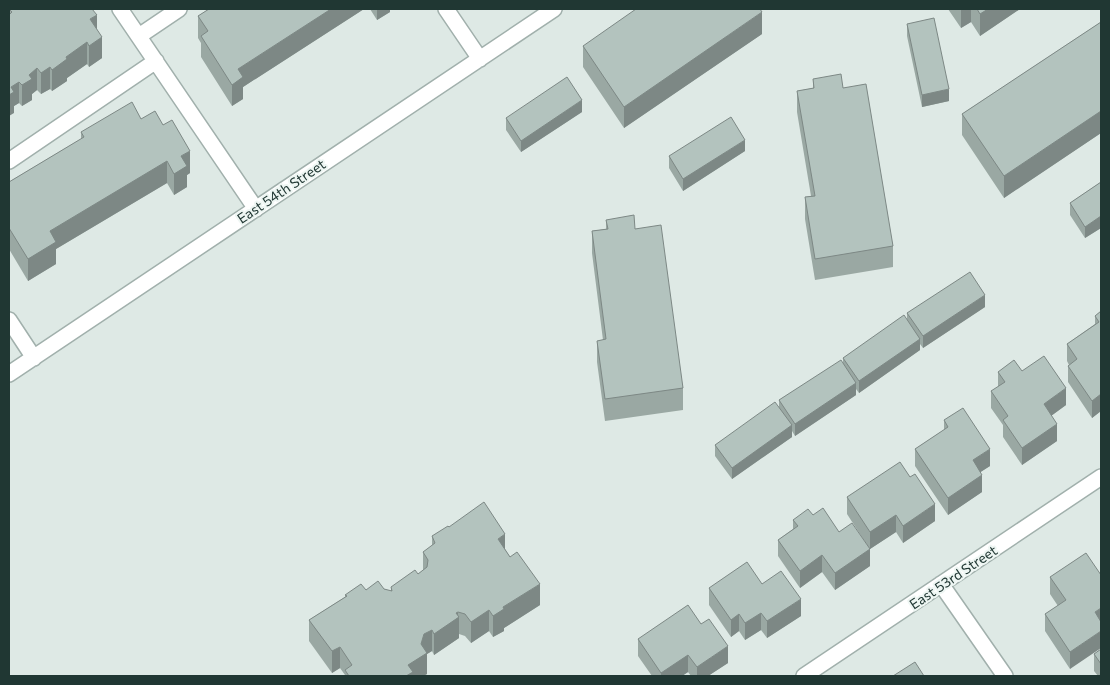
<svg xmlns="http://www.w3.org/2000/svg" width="1110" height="685" viewBox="0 0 1110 685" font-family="Commissioner,sans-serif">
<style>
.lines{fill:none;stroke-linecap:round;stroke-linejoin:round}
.minor-casing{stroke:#a1b0ac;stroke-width:18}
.minor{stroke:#fff;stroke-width:15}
.wall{fill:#9aa8a3}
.shaded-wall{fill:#7d8885}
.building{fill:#b3c3be;stroke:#7d8885}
.labels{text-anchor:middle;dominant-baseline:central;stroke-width:4;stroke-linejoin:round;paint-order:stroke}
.street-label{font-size:14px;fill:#203733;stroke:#eef6f3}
</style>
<rect width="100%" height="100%" fill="#dee9e5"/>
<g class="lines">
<defs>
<path id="minor" d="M120,9l136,200
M446,9l34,50
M139,36l40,-27
M9,161l147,-100
M9,320l25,38
M9,374l545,-365
M941,584l64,92
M804,676l297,-199"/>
</defs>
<use href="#minor" class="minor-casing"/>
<use href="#minor" class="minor"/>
</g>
<path class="wall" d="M209,9h155l-121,78v12l-11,7 -31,-49v-14l-3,-5v-22z
M370,9h20v3l-13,8z
M948,9h72l-40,27 -9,-14 -10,6z
M10,10l87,19 5,29 -13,9 -2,-3 -20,14v3l-15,10 -2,-2 -9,5 -4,-4 -5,4v6l-10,6 -3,-3 -5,3v7z
M1101,22v111l-97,65 -42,-63v-21z
M907,24l42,77 -27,6 -15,-71z
M762,34l-138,94 -41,-61v-21z
M813,79l30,9 50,158v21l-78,13 -10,-61v-22l6,-1 -14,-84v-21l16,-3z
M582,112l-61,40 -15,-22v-12z
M141,119l49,54 -3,2v12l-13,8 -7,-12 -111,66v15l-28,17 -19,-32v-67l72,-43v-7z
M745,151l-62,40 -14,-23v-12z
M1101,182v46l-16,10 -15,-23v-12z
M606,220l29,9 48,159v22l-78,11 -8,-59v-21l6,-1 -11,-87v-22l14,-2z
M985,307l-62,41 -3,-4v6l-61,43 -3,-4v6l-61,41 -3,-5v6l-60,42 -17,-23v-11l64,-38v-7l64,-37v-5l64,-38v-7z
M1101,311v100l-9,7 -24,-36v-16l1,-1 -2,-4v-17l28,-20v-8z
M1022,371l44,34 -15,11 6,25 -35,24 -19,-28v-12l-12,-17v-17l7,-4v-15z
M944,420l46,46 -10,6 2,20 -34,23 -33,-49v-17l29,-19z
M847,497l88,24 -32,22 -7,-11 -26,17v17l-35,24 -13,-18 -22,16 -22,-32v-16l15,-11v-9l20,-5 26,17 30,16 -22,-34z
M449,527l56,22 35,56 -36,23v3l-11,6 -4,-6 -18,12 -6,-7 -6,-2v4l-25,17 -2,-4 -5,3v20l-4,2h-78v-1l-5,-7 -8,5 -23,-32v-21l36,-23v-2l21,-5 18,-1 7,2v-4l27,-13 5,-4v-18l9,-6v-10z
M1101,575l-31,94 -25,-38v-17l13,-8 -8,-12v-17z
M762,584l39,32 -34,22 -6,-8 -16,10 -6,-9 -8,6 -22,-32v-17z
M638,639l90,24 -20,13h-17l-3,-4 -6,4h-30l-14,-20z
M1101,649v27h-3l-4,-5v-17z"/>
<path class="shaded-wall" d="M331,9h33l-121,78v12l-11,7v-21l6,-16z
M377,9h13v3l-13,8z
M961,9h10v13l-10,6z
M988,9h32l-40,27v-22z
M762,12v22l-138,94v-21z
M97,15v22l-7,-18z
M102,37v21l-13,9v-21z
M87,42v22l-20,14v3l-15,10v-21l14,-13z
M50,67v22l-9,5v-21z
M37,68v22l-5,4v6l-10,6v-21l7,-10z
M19,82v21l-5,3v7l-5,3v-21l2,-8z
M949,89v12l-27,6v-12z
M582,100v12l-61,40v-11z
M1101,111v22l-97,65v-22z
M745,140v11l-62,40v-12z
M190,151v22l-3,2v12l-13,8v-21l7,-18z
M167,161v22l-111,66v15l-28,17v-22l22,-28z
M1101,216v12l-16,10v-11z
M985,295v12l-62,41v-12z
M920,339v11l-61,43v-12z
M856,383v12l-61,41v-12z
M1066,388v17l-22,16v-17z
M1101,394v17l-9,7v-17z
M1057,424v17l-35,24v-17z
M792,425v12l-60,42v-11z
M990,449v17l-17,11v-17z
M982,475v17l-34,23v-17z
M935,504v17l-32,22v-17z
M896,515v17l-26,17v-17z
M505,534v21l-7,-16z
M870,549v17l-35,24v-17z
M822,555v17l-22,16v-17z
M540,584v21l-36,23v3l-11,6v-21l10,-9z
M801,599v17l-34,22v-17z
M1101,608v17l-6,-13z
M489,610v21l-18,12v-21z
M458,612v6l1,-1v21l-25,17v-21z
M761,613v17l-16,10v-17z
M739,614v17l-8,6v-17z
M432,630v21l-5,3v20l-4,2h-17l2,-11 13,-21 3,-10z
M1101,631v17l-31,21v-17z
M728,646v17l-20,13h-11v-9z
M340,647v21l-8,5v-22z
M688,655v17l-6,4h-21v-3z"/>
<path class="building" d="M12,9h80l5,6 -7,4 12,18 -13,9 -2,-4 -21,15 1,2 -15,11 -2,-3 -9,6 -4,-5 -8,7 3,4 -10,6 -3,-3 -8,5 3,5 -5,3v-80l3,-3 -2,-2z
M209,9h122l-93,60 5,8 -11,8 -31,-49 7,-5 -10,-15z
M636,9h124l2,3 -138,95 -41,-61z
M977,9h11l-8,5z
M934,18l15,71 -27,6 -15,-71z
M1101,22v89l-97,65 -42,-62z
M841,74l2,14 23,-4 27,162 -78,13 -10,-62 10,-1 -18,-105 17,-3 -1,-9z
M567,77l15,23 -61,41 -15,-23z
M132,102l9,17 14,-8 8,14 9,-5 18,31 -9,5 6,10 -13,8 -7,-13 -117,70 6,11 -28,17 -19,-31v-46l75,-45 -3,-5z
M731,117l14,23 -62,39 -14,-23z
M1101,182v34l-16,11 -15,-24z
M634,215l1,14 26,-4 22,163 -78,11 -8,-58 9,-2 -14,-108 16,-2 -2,-9z
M970,272l15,23 -62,41 -16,-23z
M1101,311v83l-9,7 -24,-35 9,-7 -10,-15 32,-22 -4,-6z
M904,315l16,24 -61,42 -16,-23z
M1044,356l22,32 -22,16 13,20 -35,24 -19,-28 5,-4 -17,-25 14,-9 -7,-10 16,-12 8,11z
M841,360l15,23 -61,41 -16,-24z
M775,402l17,23 -60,43 -17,-23z
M963,408l27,41 -17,11 9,15 -34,23 -33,-49 33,-22 -4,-7z
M900,462l10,15 5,-3 20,30 -32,22 -7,-11 -26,17 -23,-35z
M484,502l21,32 -7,5 12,18 7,-5 23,32 -37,23 1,2 -11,7 -4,-6 -18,12 -6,-8 -7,-2 -2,1 3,4 -25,17 -2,-4 -8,4 -3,10 6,9 -19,12 5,7 -7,4h-57l-4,-6 7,-5 -12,-18 -8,4 -23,-31 38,-24 -2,-1 16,-11 5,6 12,-9 6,8 8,2 -1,-4 24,-17 3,4 9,-7 1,-7 -5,-8 12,-9 -3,-7 16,-10 1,1z
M823,508l16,24 13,-9 18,26 -35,24 -13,-18 -22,16 -22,-31 20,-14 -5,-6 15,-11 5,6z
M1086,553l15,22v33l-6,4 6,10v9l-31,21 -25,-38 21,-14 -16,-23z
M747,562l15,22 19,-13 20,28 -34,22 -6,-8 -16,10 -6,-9 -8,6 -22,-32z
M688,605l13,19 8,-5 19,27 -31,21 -9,-12 -27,18 -23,-34z
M1101,649v15l-7,-10z
M915,662l9,14h-31z"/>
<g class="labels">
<g class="street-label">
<text transform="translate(281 191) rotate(-34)">East 54th Street</text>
<text transform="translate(953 577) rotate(-34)">East 53rd Street</text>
</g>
</g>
<rect width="1110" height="685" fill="none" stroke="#203733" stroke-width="20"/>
</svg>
